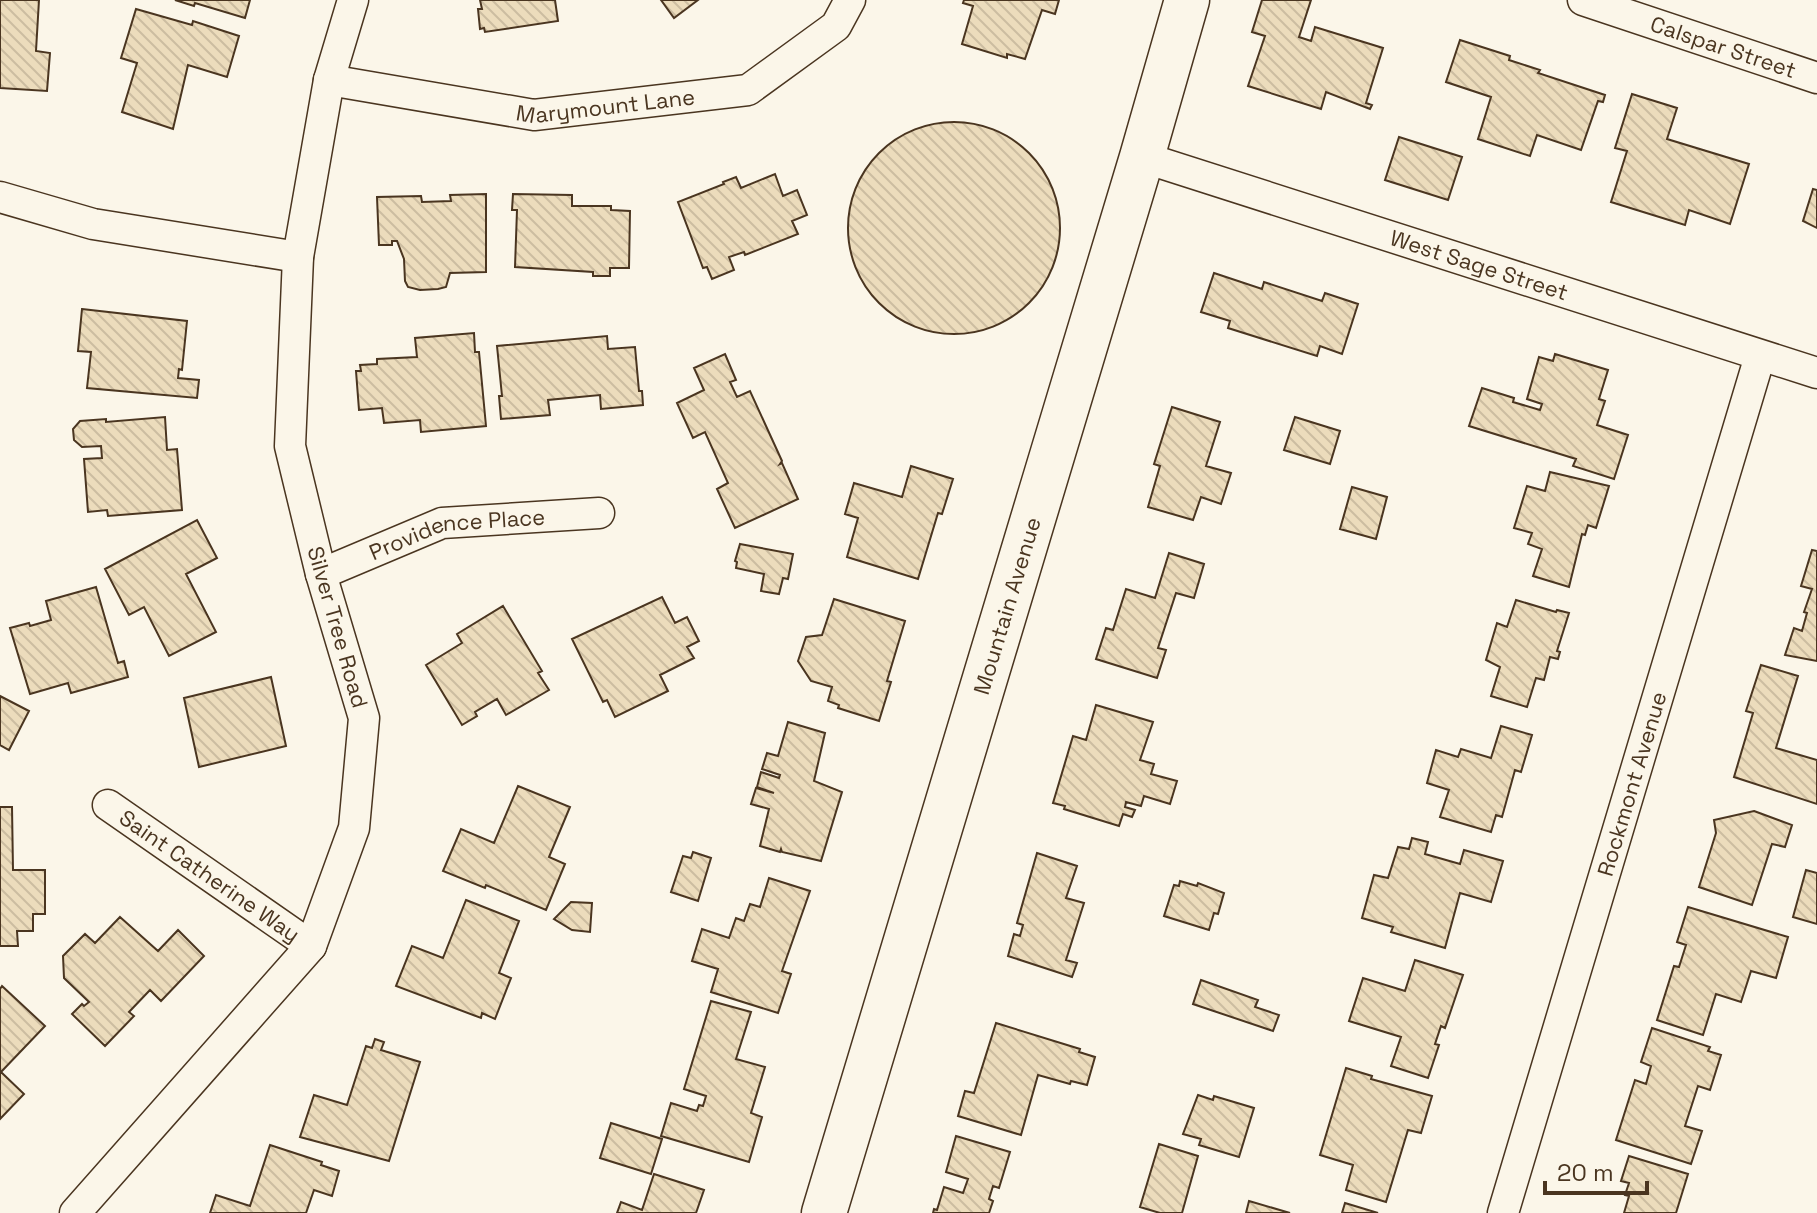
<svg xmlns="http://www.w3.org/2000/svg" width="1817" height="1213" viewBox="0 0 1817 1213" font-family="'Space Grotesk',sans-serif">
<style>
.building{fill:url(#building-back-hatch);stroke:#4a3520;stroke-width:2}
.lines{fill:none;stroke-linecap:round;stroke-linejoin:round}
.street-casing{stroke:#4a3520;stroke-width:33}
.secondary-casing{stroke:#4a3520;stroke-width:47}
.street{stroke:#fbf6e9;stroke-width:30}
.secondary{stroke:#fbf6e9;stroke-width:44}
.labels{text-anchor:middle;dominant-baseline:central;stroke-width:6;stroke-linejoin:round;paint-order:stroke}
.street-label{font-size:22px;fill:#4a3520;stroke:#fbf6e9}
</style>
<defs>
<pattern id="building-back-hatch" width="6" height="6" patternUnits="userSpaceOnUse" patternTransform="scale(2)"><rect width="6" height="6" fill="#ecdcbc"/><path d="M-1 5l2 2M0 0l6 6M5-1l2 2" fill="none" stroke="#ccbda1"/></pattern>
</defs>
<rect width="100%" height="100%" fill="#fbf6e9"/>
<path class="building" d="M0,0h39l-3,51 14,2 -3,38 -47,-3z
M175,0h75l-5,18 -50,-15 -1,3z
M480,0h75l3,21 -73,11 -1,-4 -4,1 -2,-20h4z
M661,0h37l-24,18z
M964,0h95l-4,14 -13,-4 -17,49 -18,-5v4l-45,-14 11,-38 -10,-3z
M1262,0h49l-12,37 12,4 4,-14 68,21 -17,55 6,2 -2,4 -44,-17 -5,17 -73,-23 17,-50 -13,-4z
M136,9l56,16 1,-4 46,15 -12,41 -39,-12 -15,64 -51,-17 15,-49 -16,-5z
M1460,40l50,16 -1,4 31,10 -2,3 67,22 -2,7 -5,-1 -17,49 -44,-15 -7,21 -52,-17 13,-42 -45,-15z
M1632,94l45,14 -10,31 82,25 -19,60 -41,-14 -4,15 -74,-23 16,-51 -12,-3z
M848 228a106 106 0 1 1 212 0a106 106 0 1 1-212 0Z
M1399,137l63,20 -14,43 -63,-20z
M775,174l8,22 14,-6 10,25 -15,6 6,13 -53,21 -1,-3 -15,5 5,13 -22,9 -5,-12 -4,1 -25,-66 46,-18 -1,-2 13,-5 5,11z
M1813,189l4,1v38l-14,-7z
M486,194v78l-36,1 -4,14 -8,2 -18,1 -12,-3 -3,-6 -1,-22 -7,-18h-5v4h-13l-2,-48 44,-1 1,6 29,-1 -1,-6z
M513,194l59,1v11h39v4l19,1 -1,57h-19v8h-17v-4l-78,-5 2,-57h-5z
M1214,273l48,16 2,-7 58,19 3,-8 33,11 -16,50 -22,-8 -3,10 -89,-28 2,-7 -29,-9z
M82,309l105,12 -5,49 -3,-1 -1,9 21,2 -2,18 -110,-10 4,-36 -13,-1z
M474,333l1,19h4l7,74 -65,6 -1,-12 -36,3 -2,-15 -23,2 -3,-39h5l-1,-6 17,-1v-5l40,-2 -2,-19z
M607,336l1,13 27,-2 4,44h3l1,14 -42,4 -1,-14 -52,5 2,15 -49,4 -2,-23h3l-5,-50z
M725,354l11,26 -6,2 7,15 13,-6 32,70 -2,3 2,-1 16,36 -63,29 -18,-39 11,-6 -23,-51 -12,6 -16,-35 27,-13 -10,-22z
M1555,354l53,16 -9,29 6,2 -8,24 31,10 -14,44 -41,-13 3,-7 -107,-33 13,-38 32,10 -1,4 27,8 2,-6 -15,-5 12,-42 14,4z
M1172,407l48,15 -14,44 25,7 -10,31 -20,-7 -8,23 -45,-13 12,-41 -6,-2z
M165,417l2,33 10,-1 5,61 -74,6 -1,-6 -19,2 -4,-53 18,-1 -1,-12 -19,1 -8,-7 -1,-11 7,-8 26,-2v3z
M1295,417l45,14 -10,33 -46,-14z
M911,466l42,13 -11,35 -4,-1 -20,66 -71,-22 11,-39 -13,-4 9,-31 48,14z
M1550,472l59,14 -13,42 -8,-3 -3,10 -3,-1 -13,53 -36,-11 9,-27 -14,-5 4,-11 -18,-5 13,-42 18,5z
M1352,487l35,10 -11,42 -36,-10z
M197,520l20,38 -31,16 30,58 -47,24 -25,-49 -15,8 -24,-46z
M740,544l53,10 -5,25 -5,-1 -4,16 -18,-3 3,-17 -28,-6 1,-6 -2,-1z
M1812,550l5,1v110l-32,-6 9,-27 8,3 5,-18 -3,-1 8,-23 -11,-3z
M1169,553l35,11 -10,34 -18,-5 -18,55 8,2 -9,28 -61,-19 10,-31 7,2 13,-41 29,9z
M96,587l22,76 6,-2 4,16 -57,16 -3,-10 -38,11 -20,-66 19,-5 1,3 21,-6 -5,-19z
M662,597l13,26 12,-6 12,24 -12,6 7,11 -34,17 8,16 -53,26 -8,-17 -4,2 -31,-63z
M834,599l71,22 -18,60 4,1 -12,39 -41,-13 1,-3 -11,-4 4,-14 -21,-6 -13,-20 8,-24 16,-2z
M1516,600l40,12 1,-2 12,3 -12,38 3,1 -2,7 -8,-2 -6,23 -8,-2 -9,29 -36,-11 9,-29 -14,-7 11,-37 10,4z
M503,606l39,65 -4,2 11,17 -43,25 -9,-16 -22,13 2,4 -15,9 -36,-60 36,-22 -5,-9z
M1761,665l37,11 -22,72 41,12v44l-83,-27 19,-64 -7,-2z
M271,677l15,69 -87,21 -15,-69z
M0,696l29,15 -20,39 -9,-5z
M1096,705l57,17 -13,38 14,4 -3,10 26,7 -7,23 -26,-8 -3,10 -15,-4 -1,5 10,3 -3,7 -9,-3 -4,12 -55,-17 1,-3 -12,-3 20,-67 13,4z
M788,722l37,11 -11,48 28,11 -21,69 -39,-9 -1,-3 -1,3 -20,-6 9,-37 -18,-5 5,-16 18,5 -17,-6 4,-15 18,6 1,-3 -18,-6 5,-16 11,3z
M1501,726l31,9 -11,37 -6,-2 -13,47 -6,-2 -5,17 -51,-15 9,-27 -22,-7 9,-33 22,7 3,-8 30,9z
M518,786l52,21 -21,50 16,7 -19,46 -60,-25 -1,3 -42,-17 18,-42 33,14z
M0,807h12l1,63h32v44h-12v17h-16l1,15h-18z
M1754,811l38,14 -7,22 -13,-3 -20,61 -53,-18 17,-54 -2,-13z
M1412,838l16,4 -3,12 35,10 4,-14 39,11 -12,41 -31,-9 -15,55 -54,-16 2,-5 -31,-9 12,-43 14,3 10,-31 11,2z
M693,852l18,6 -13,43 -27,-9 12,-36 8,2z
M1037,853l40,13 -11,32 18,5 -18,57 11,3 -5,14 -64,-21 6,-22 6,2 3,-11 -6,-2z
M1806,870l11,3v51l-24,-7z
M769,878l41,13 -28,80 9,3 -13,39 -67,-21 7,-23 -26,-8 10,-32 27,9 7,-20 8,3 6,-17 10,3z
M1180,881l17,5 1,-3 26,10 -6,21 -4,-1 -5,17 -45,-14 10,-31 5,1z
M466,900l53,21 -20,52 12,5 -16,41 -13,-6 -1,5 -85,-32 16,-40 31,12z
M571,902l21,1 -2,29 -18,-2 -18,-11z
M1688,907l100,30 -12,41 -25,-7 -10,31 -25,-8 -13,41 -46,-15 17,-54 5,1 7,-22 -9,-3z
M120,917l38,34 20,-21 26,26 -43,45 -11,-11 -21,22 5,4 -29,30 -33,-32 10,-10 2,2 5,-4 -25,-24 -1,-22 22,-22 10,9z
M1415,960l48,15 -18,53 -4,-2 -6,18 4,1 -11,33 -37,-12 10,-29 -52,-16 14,-43 42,13z
M1201,980l57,20 -3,7 24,8 -6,16 -80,-27z
M2,986l43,40 -44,46 23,22 -24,25v-130z
M711,1001l40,11 -15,47 29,8 -14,46 11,4 -13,45 -88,-26 10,-33 26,8 2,-6 4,1 3,-10 -22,-7z
M996,1023l84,26 -1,3 16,5 -8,28 -16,-4 -1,3 -32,-9 -17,60 -63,-19 7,-25 9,2z
M1652,1028l58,19 -2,4 13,4 -11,35 -12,-4 -13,40 17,5 -11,33 -75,-24 19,-60 11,4 5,-18 -10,-4z
M375,1039l9,3 -3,8 39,12 -31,99 -89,-24 14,-42 33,10 19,-59 6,2z
M1346,1068l26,8 -1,3 61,17 -11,37 -13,-3 -22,72 -40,-12 7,-25 -33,-10z
M1198,1095l15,5 1,-4 40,12 -15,49 -40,-12 2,-6 -18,-5z
M611,1123l51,16 -11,35 -51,-16z
M956,1136l54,16 -11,36 -6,-2 -4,13 4,2 -4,12h-56l1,-4 3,1 7,-23 19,6 5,-14 -22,-7z
M1159,1144l39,12 -16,57h-22l-20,-6z
M270,1145l52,17 -1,3 18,6 -7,25 -18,-6 -8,23h-96l6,-18 34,11z
M1629,1156l59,18 -12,39h-52l5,-17 -4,-1 4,-12 -8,-2z
M654,1174l50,16 -8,23h-79l4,-11 21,8z
M1249,1201l41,12h-44z
M1345,1203l33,10h-36z"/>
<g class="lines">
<defs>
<g id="street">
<path id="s1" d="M1583,0l234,78"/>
<path id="s2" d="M329,80l205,35 214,-25 88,-64 14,-26"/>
<path id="s3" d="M1142,157l675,216"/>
<path d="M0,197l93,27 205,33"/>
<path id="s4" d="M321,574l121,-51 157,-10"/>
<path id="s5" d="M108,805l203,141"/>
<path d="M75,1213l236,-267 43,-118 10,-110 -43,-144 -31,-128 8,-189 31,-177 24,-80"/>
<path id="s6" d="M1503,1213l257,-857"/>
</g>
<g id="secondary">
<path id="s7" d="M824,1213l318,-1056 45,-157"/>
</g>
</defs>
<use href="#street" class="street-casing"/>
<use href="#secondary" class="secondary-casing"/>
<use href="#street" class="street"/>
<use href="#secondary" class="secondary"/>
</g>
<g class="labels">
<g class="street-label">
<text stroke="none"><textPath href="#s1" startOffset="148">Calspar Street</textPath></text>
<text stroke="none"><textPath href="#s2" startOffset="280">Marymount Lane</textPath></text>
<text stroke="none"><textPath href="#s3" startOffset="354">West Sage Street</textPath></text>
<text stroke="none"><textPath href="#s4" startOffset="144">Providence Place</textPath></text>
<text stroke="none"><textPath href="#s7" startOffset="634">Mountain Avenue</textPath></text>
<text transform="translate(338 627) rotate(74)">Silver Tree Road</text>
<text stroke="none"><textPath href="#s6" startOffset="448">Rockmont Avenue</textPath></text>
<text stroke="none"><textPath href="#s5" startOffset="124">Saint Catherine Way</textPath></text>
</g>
</g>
<path d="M1545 1181v12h102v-12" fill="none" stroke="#4a3520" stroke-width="4"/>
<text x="1557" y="1181" font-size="24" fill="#4a3520" stroke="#fbf6e9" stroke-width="6" paint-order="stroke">20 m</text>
</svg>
